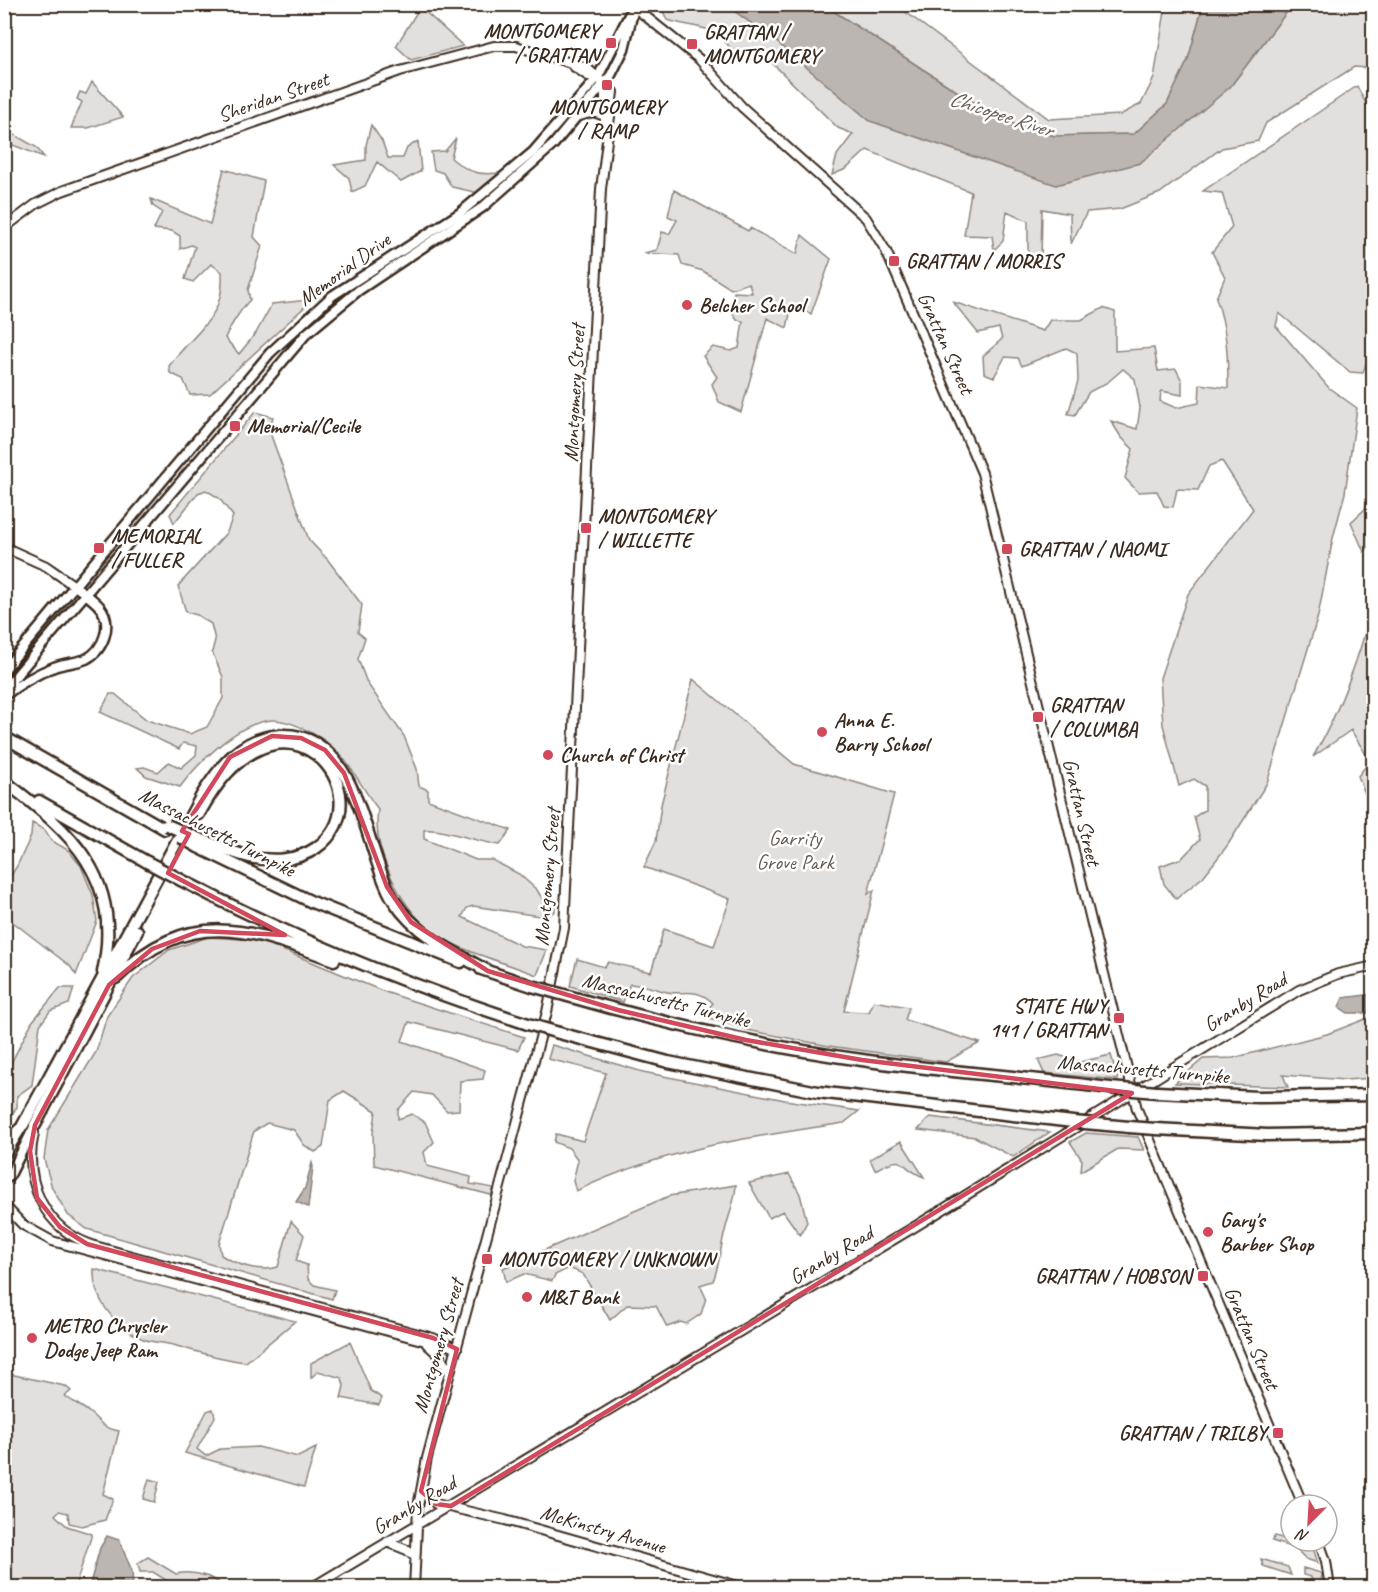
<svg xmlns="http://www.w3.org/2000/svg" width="1378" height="1592" viewBox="0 0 1378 1592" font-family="Caveat,sans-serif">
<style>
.green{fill:#e2e0de;stroke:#8e857e;stroke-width:1.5}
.water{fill:#bcb6b3;stroke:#887e77;stroke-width:1.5}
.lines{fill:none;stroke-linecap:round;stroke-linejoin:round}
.secondary-casing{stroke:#3b2a1e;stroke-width:12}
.primary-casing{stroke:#3b2a1e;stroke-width:13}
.highway-casing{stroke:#3b2a1e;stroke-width:15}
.secondary{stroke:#fff;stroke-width:8}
.primary{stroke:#fff;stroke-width:8}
.highway{stroke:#fff;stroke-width:10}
.highway-bridge-casing{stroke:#3b2a1e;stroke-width:15;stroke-linecap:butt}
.highway-bridge{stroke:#fff;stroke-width:10}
.marked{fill:none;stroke:#d1495b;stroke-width:4.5;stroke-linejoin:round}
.poi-dot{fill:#d1495b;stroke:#fff;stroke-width:2}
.labels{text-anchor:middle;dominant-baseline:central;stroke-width:5;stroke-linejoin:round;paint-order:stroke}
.poi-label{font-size:21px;font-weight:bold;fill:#3b2a1e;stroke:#fff;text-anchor:start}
.street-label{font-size:21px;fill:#3b2a1e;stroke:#fff}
.park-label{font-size:21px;fill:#65584e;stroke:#fff}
.water-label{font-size:22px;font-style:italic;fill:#685b52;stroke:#fff}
</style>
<rect width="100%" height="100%" fill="#fff"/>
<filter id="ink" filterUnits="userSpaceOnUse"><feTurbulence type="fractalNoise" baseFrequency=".0167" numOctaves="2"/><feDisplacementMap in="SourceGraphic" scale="12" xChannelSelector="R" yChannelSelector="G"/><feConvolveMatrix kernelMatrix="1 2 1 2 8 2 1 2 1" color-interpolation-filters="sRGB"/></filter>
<g filter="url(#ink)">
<path class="green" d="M660,5h66l47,34 283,146 174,-98 62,-82h81v74l-6,-11 -13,-1 -88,56 -8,18 -36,7 -62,45 -40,16 -33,3 -16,32 -1,-30 -28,-5 -1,53 -13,-4v-37l-21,-10 -4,30 -9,9 -2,-14 -28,-1 7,-43 -104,-42 -21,19 -14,6 5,-20 16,-21 -15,-6 -76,-75c-33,13 -29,-14 -53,-23 -13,-4 -28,-6 -42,-10z
M824,5h72l153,114 71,-4 21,-11 13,-26 12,-73h37l-15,55 -21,44 -33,30 -80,2 -53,-16z
M420,7l43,39 -52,14 -15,-14z
M92,82l31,35 -35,11h-17l11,-26 -5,-3 3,-7 6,2z
M1357,86l16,32 1,199 -8,12 6,16 -9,28 -13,-1 -71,-59 -3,13 53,62 28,20 -12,85 -12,45 -15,78 -51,167 -40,63 -24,31 -27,22 -12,-15 -4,-18 22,-8 18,-19 -6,-22 11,-7v-24l-11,-7 -15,7 -16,-61 -3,-47 28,-84 65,-85 -31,-48 -13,5 -11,24 -21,-1 -4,18 -9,-1 -7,-15 -19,1 -13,-14 8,-29 -12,-12 -10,-16 26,8 3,-21 -5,-29 -12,-10 -15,13 -19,10 -14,23 -7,-1 10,-33 -1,-28 -11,-5 -44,18 -4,-8 -13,-1 -11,20 -10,-4 -1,-17 19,-17 -3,-11 -21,5 -25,-31 90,29 7,-11h31l22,-12 12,4v39l39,-3 4,23 18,-2 6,12v14l-21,-4 -1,10 16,7 23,-5 1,-19 28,4c0,-33 -1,-59 -12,-90l9,-21 -13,-25 20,-25 -10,-34 -19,-2z
M371,125l11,16 6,17h15l4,-10 11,-7 3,30 -20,11 -24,-20 -12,24 -13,6 -3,-14 -15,-13 32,-5v-15z
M4,129l32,18 8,10 -39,-15z
M456,138l-5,20c19,16 30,18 55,14l-27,21 -27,-6 -9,-14 -9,-3 -3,-18 14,-1z
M224,169l40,12 -10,56 8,9 -14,44 2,10c-7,6 -21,28 -25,38l14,16 17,-21 16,-29 36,-4 1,3 -99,91 -20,1 -7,-16 -13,-6 -1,-7c26,-36 56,-46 53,-94l-11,-8 -18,18 -8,-3 10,-32 -4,-2 -11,4v-13l-8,-5 -18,-2 8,-17 -9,-6 -2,-7 59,25z
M674,190l74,41 2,-3 47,26 5,-19 29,24 -20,55 -19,-10 -5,24 -20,-10 -26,94 -22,-10 -7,-18 5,-7 -14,-21 10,-9 18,4 8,-3 4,-27 -6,-1 -4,-6 1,-22 18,1 -3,-10 -18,6 -28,-18 -21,-6 -3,-10 -35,-2 13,-3 5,-18 7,2 8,-14 -9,-4z
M255,412l18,5 -4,13 40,110 19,20 34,45 -4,27 7,6 -7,21 9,24 37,53 13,33 2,17 9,4v10l83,30 -11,15c-24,-3 -57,-17 -76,-15v9l52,21h16l27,14 18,16 8,13 10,-3v11l-9,6 -73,-11 -6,2 -5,9 60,29 25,4 -10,25c-71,-27 -120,-30 -150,-108 -8,-20 -12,-37 -9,-58 -13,-16 -27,-44 -40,-57 -14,-14 -46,-33 -66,-32 -34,2 -73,42 -92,67l-34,-11 -9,-8 7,-1 14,5 11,-10 12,6 15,-13 1,-9 -14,-3 -4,6 -79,-37 10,-18h5l32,26 43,14 17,-7 16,-29v-21l-11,-25 3,-12 -4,-16 -14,-9 -11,-3 -8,-26 49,-54 6,-16 -14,-18 -13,-8 -8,3 -24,30 -4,-9z
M1373,434v108l-9,10 -13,-30 14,-13 4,-17 -2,-33z
M1373,606l1,208h-1l-15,-38 12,-15 -19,-31 -38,27c28,-48 45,-98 60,-151z
M693,679l101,85 100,30 -26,100 6,-4 -30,121 25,1 5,-11 35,6 -4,13 75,23 -34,19 -117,-16 -82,-16 -45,-14 11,-13c-18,-18 -32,-6 -50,-12 -12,-4 -20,-6 -33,-7l-7,18 -53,-16 7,-27 27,8 4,-5 43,10 13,-43 50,17 16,-47 -86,-32 12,-26 5,-36z
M32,823l13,7 7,11 16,9 13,16 12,29 4,26 -21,54 -6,-9 -65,-50v-31l12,-19 14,-30z
M208,937l50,3 127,52 139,45 -6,13 -109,-28 -7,19 83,29 -2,9 -23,2 -1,29 -12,1 -15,-16 -18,-3 -16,18v9l14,-5 13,8 9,20 -10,10 3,14 44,11 -1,7 24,4 -3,7 -117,-30 -1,-32 3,-22 -32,-20 -14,9 -7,47 -8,5 -11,-7 -10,-15 -27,-7 -13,8 -35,113 2,11c16,10 39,18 57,12l13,-46 13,14 -8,26 11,4 1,14 6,6 21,5 -3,9 -245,-70 -19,-14 -16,-27 -8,-29 4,-29 48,-78 11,-36 26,-38 36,-28z
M60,988h14l-5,16 -19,7 -10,14 -8,60 -15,11v11l-12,18v-50l27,-53z
M1373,1016v62l-28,2 -62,-5 5,12 -113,-4 28,-24 30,-1 94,-24z
M552,1045l91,27 142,28 74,11 -15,12c-95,14 -181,26 -268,68l-3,-10 5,-21 -9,-12 -15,-6 2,-8 27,7 23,-68 -58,-14z
M1058,1055l22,7 31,-7 7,25 -74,-7 -6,-13z
M930,1117l120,15 -37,25 -38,-20 -57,-7z
M1086,1133l52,4 6,13 -26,-1 -37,22 1,-11 -12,-18z
M901,1141l23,36c-27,-10 -15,-25 -49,-7l-5,-11z
M789,1174l11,20 7,28 -7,13 -17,-24 -14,7 -20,-35z
M736,1185c-1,17 -7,29 -11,46 -5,17 -5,33 -12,50l-13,4 6,13 -5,16 -15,10 -5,-2 -14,5 -11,-21 -29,-1 -17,15 -27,-46 -14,-6 -14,7 -3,6 -28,-7 -18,8 -3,-14 166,-72z
M94,1269l201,52 -49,41c-26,-3 -48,-10 -73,-17 -10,-3 -22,-2 -32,-7 -27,-12 -49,-40 -47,-69z
M350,1342l21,49 11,7 -3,7 -38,-7 3,-12 -2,-8 -24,-7 -7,7v-15z
M5,1373l60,13 6,5 -6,5c8,6 18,11 25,17 13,11 11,14 29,18l-16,63 10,5 -8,21 -23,6 -13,-3 -1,-10 -9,-2 -4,4 12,11 25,8 -17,53h-70z
M213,1409l2,8 -18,32 9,7 14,-7 38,-2 40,10 18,-9 -12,39 -119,-34 22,-42z
M149,1479l10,3 -5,20 -11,-3z
M1275,1536l24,7 -2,6 -25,-8z
M1300,1544l13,4 5,15 -12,-4 -8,-8z
M148,1557l28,17c18,-4 35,2 50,13h-49l-24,-15h-13l-2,-9z
M1261,1559l27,8 3,8 -28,-9z
M1303,1568l18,5 1,13h-9l-2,-9 -8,-2z"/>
<path class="water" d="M726,5h98l177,115 53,16 80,-2 33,-30 21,-44 15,-55h89l-62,82 -90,76 -84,22 -186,-64 -97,-82z
M1373,994v19h-25l-9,-6 4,-9z
M312,1163l1,4 -5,40 -12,-5 9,-14z
M107,1536l12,4 13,31 1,16h-44l11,-39z"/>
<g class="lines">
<defs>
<path id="secondary" d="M634,7l65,52 43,48 124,111 20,33 96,222 155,636 166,396
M573,66l15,10 10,1
M580,116l13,-4 12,4
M605,133v-50
M4,228l32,-24 26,-13 338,-120 94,-25h22l71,22 26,24 -12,97 -37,739 -17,84 -120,446 -9,49 -4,81
M4,547l42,19 40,28
M34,1133c-11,49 10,97 61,113l338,92 24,11
M4,1157l17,-28
M4,1205l19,20 29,16 392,105
M427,1344l12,11 11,18
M421,1491l15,13 69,16 240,68
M1319,1541l7,20 4,27
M387,1542l20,8 8,7
M311,1588l605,-362 383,-236 39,-16 36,-8"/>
<path id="primary" d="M4,670l266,-317 62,-57 128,-83 73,-61 65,-75 32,-64
M4,690l302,-356 53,-44 124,-83 70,-62 58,-70 13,-26 11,-45
M5,695c16,-12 31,-21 49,-28 10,-4 22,-4 32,-8 18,-9 27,-35 14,-52 -4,-5 -10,-9 -14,-13
M4,1142l19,-17
M4,1181l7,-8 24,-48"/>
<path id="highway" d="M4,737l161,92
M4,781c69,52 119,97 99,191
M39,801l108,61
M199,814c82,-153 191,-17 117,34 -19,13 -44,14 -66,9 -17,-4 -32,-11 -48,-17
M198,847l114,55 149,60
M181,880c112,59 227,105 347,144
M481,969l51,17
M116,978c72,-71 133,-50 218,-18
M568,996c97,28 194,50 294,64 82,12 166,17 248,28
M559,1033l109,29 150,30 255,30
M1157,1092l101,5 116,-2
M1096,1124l33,3
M23,1125l179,-330c19,-30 40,-58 79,-60 80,-3 82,116 113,166 22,34 59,51 94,70
M35,1125l102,-194
M1156,1129l111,6 107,-2"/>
</defs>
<use href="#secondary" class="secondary-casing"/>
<use href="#primary" class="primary-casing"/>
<use href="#highway" class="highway-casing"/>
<use href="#secondary" class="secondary"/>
<use href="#primary" class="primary"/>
<use href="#highway" class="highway"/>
<defs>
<path id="highway-bridge" d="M167,825l35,15
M180,837l18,10
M147,862l34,18
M532,986l36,10
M528,1024l31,9
M1110,1088l47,4
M1073,1122l23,2
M1129,1127l27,2"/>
</defs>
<use href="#highway-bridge" class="highway-bridge-casing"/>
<use href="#highway-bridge" class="highway-bridge"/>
</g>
</g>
<path class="marked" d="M272,736l29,2 24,12 19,23 43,114 24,35 77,49 130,39 128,30 116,20 270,33 -681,413 -15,-2 -15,-13 36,-142 -24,-11 -346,-94 -27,-17 -23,-29 -7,-47 5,-26 74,-140 43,-36 48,-18 85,4 -117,-62 21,-39 -7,-3 48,-74z"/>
<g class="poi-dot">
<rect x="605" y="37" width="12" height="12" rx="3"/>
<rect x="686" y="38" width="12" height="12" rx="3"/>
<rect x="601" y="79" width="12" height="12" rx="3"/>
<rect x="888" y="255" width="12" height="12" rx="3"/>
<circle cx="687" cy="305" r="6"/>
<rect x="229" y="420" width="12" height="12" rx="3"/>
<rect x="580" y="522" width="12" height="12" rx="3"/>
<rect x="93" y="542" width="12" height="12" rx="3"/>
<rect x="1001" y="543" width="12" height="12" rx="3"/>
<rect x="1032" y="711" width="12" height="12" rx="3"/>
<circle cx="822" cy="732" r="6"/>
<circle cx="548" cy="755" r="6"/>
<rect x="1113" y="1012" width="12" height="12" rx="3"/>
<circle cx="1208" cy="1232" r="6"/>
<rect x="481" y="1253" width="12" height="12" rx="3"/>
<rect x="1197" y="1270" width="12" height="12" rx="3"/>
<circle cx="527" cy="1297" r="6"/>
<circle cx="32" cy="1338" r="6"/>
<rect x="1272" y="1427" width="12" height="12" rx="3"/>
</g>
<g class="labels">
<g class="poi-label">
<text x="599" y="31" text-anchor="end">MONTGOMERY<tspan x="599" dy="24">/ GRATTAN</tspan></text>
<text x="704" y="32">GRATTAN /<tspan x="704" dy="24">MONTGOMERY</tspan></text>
<text x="607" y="107" text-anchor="middle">MONTGOMERY<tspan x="607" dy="24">/ RAMP</tspan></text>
<text x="906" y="261">GRATTAN / MORRIS</text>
<text x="699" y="305">Belcher School</text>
<text x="247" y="426">Memorial/Cecile</text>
<text x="598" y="516">MONTGOMERY<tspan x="598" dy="24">/ WILLETTE</tspan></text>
<text x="111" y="536">MEMORIAL<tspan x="111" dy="24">/ FULLER</tspan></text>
<text x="1019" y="549">GRATTAN / NAOMI</text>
<text x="1050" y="705">GRATTAN<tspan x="1050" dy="24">/ COLUMBA</tspan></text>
<text x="834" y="720">Anna E.<tspan x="834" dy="24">Barry School</tspan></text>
<text x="560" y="755">Church of Christ</text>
<text x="1107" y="1006" text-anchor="end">STATE HWY<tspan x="1107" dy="24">141 / GRATTAN</tspan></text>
<text x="1220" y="1220">Gary's<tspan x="1220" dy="24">Barber Shop</tspan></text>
<text x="499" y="1259">MONTGOMERY / UNKNOWN</text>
<text x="1191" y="1276" text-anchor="end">GRATTAN / HOBSON</text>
<text x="539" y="1297">M&amp;T Bank</text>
<text x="44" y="1326">METRO Chrysler<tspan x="44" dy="24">Dodge Jeep Ram</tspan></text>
<text x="1266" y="1433" text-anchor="end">GRATTAN / TRILBY</text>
</g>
<g class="street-label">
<text transform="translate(273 97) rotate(-19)">Sheridan Street</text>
<text transform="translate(344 269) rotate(-36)">Memorial Drive</text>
<text transform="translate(946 343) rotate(66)">Grattan Street</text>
<text transform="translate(574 393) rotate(-87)">Montgomery Street</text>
<text transform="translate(1082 812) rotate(77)">Grattan Street</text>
<text transform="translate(217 832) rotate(27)">Massachusetts Turnpike</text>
<text transform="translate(547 877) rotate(-85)">Montgomery Street</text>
<text transform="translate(666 1000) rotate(14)">Massachusetts Turnpike</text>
<text transform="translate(1245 1002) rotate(-32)">Granby Road</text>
<text transform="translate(1143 1069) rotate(5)">Massachusetts Turnpike</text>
<text transform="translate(831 1255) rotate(-31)">Granby Road</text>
<text transform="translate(1252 1338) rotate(67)">Grattan Street</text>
<text transform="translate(438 1346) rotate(-74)">Montgomery Street</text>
<text transform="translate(414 1505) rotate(-31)">Granby Road</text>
<text transform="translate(603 1529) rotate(16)">McKinstry Avenue</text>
</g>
<g class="park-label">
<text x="795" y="838">Garrity<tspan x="795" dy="24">Grove Park</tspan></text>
</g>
<g class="water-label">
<text transform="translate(1001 114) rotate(18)">Chicopee River</text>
</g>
</g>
<rect width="1378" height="1592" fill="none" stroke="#fff" stroke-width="24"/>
<rect x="12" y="12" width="1354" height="1568" fill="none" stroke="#3b2a1e" stroke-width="2" filter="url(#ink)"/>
<g transform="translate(1309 1523) rotate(204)"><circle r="28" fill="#ffffff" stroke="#b1aaa5" stroke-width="1.5"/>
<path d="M0-4.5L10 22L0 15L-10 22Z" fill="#d1495b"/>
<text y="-9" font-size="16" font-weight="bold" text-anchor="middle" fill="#3b2a1e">N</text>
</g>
</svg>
